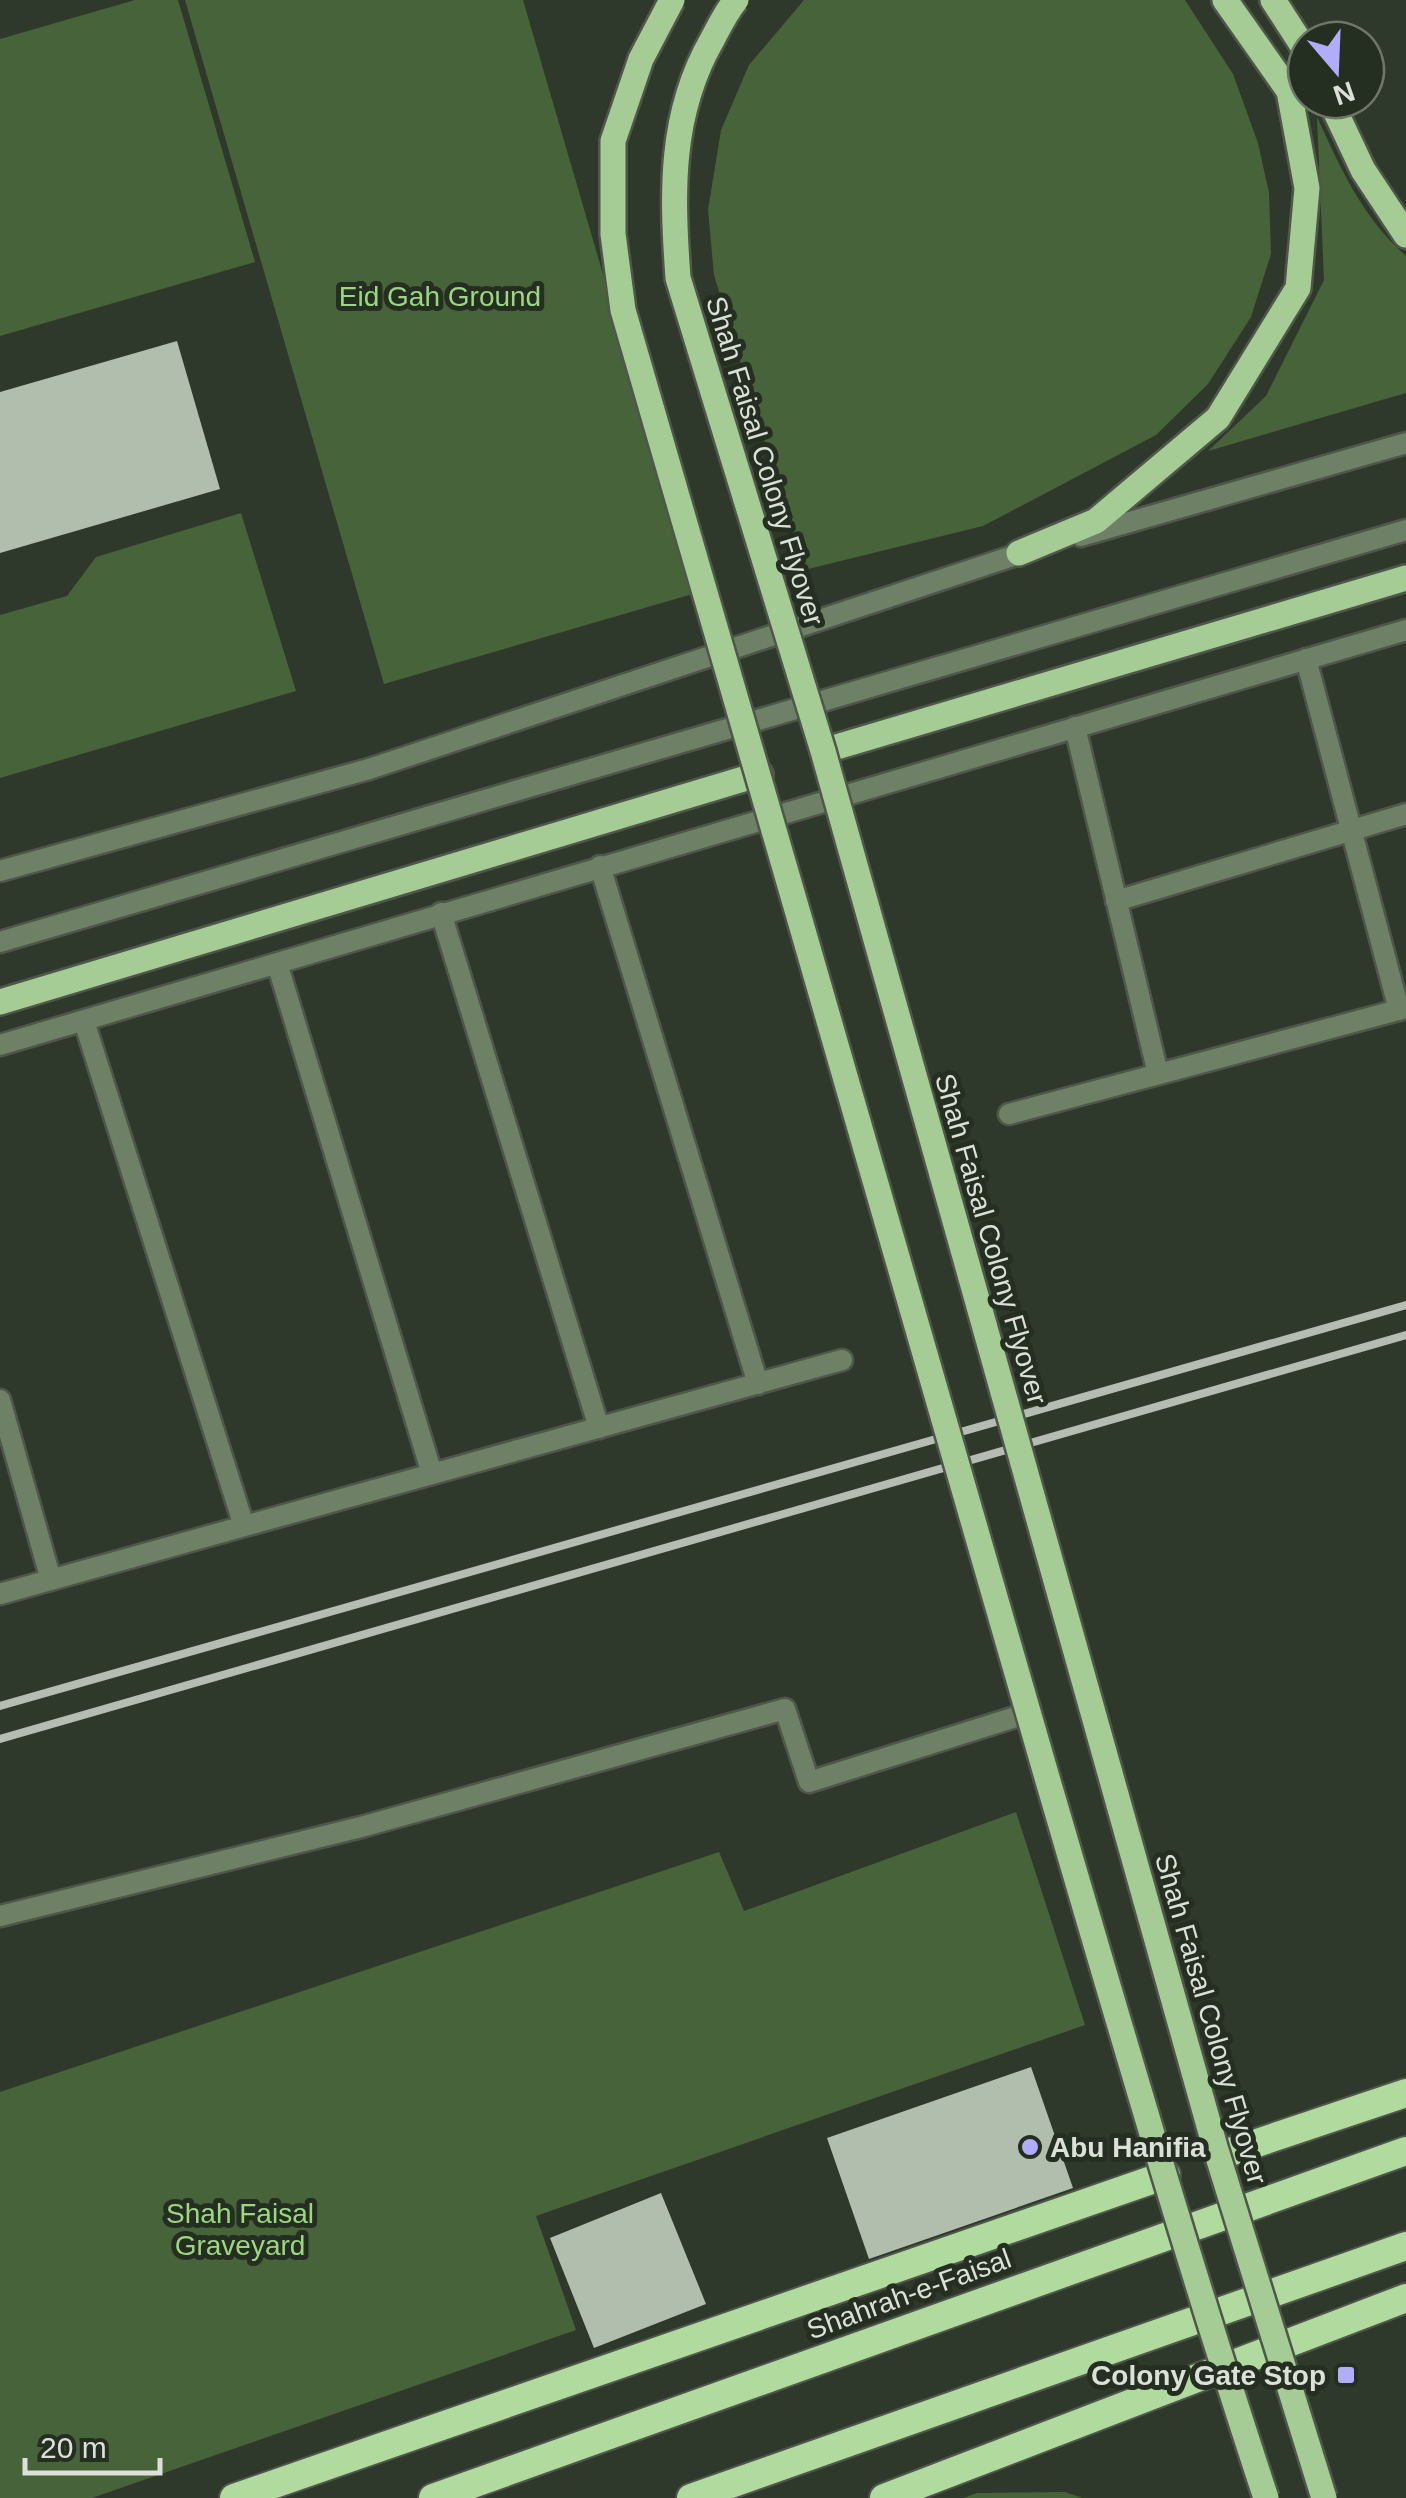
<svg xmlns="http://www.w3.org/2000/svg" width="1406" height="2498" viewBox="0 0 1406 2498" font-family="Helvetica,sans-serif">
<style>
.green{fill:#47633a}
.building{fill:#b2bead}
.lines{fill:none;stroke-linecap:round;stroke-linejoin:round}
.minor-casing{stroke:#4e574a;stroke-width:25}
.tertiary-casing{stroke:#4e574a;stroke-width:25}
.primary-casing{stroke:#4e574a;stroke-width:30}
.trunk-casing{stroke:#4e574a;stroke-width:32}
.minor{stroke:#6e8167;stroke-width:20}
.tertiary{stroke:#6e8167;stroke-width:20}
.primary{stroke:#a6cc95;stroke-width:25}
.trunk{stroke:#b1db9e;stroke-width:28}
.rail{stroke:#b5bcb2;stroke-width:8}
.primary-bridge-casing{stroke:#4e574a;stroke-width:30;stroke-linecap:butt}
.primary-bridge{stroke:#a6cc95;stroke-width:25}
.poi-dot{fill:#b2adf9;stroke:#252f21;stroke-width:4}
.labels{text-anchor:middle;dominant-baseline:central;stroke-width:10;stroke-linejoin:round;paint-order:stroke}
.park-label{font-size:28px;fill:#9bd680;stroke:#252f21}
.street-label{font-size:28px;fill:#dbe1d8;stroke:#252f21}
.poi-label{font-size:28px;font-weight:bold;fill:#dbe1d8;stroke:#252f21;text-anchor:start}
</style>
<rect width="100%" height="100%" fill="#2f392b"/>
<path class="green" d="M135,0h43l77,262 -255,74v-297z
M185,0h338l173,593 -312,91z
M804,0h381l48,74 25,69 11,50 2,61 -20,63 -43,67 -52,51 -173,91 -179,44 -90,-295 -6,-65 13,-80 28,-65z
M1317,117c24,52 45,100 89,139v137l-198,58 58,-55 58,-116z
M241,513l55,178 -296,87v-163l67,-19 29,-39z
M1016,1812l69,213 -549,191 40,114 -484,168h-92v-406l719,-240 25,59z
M1065,2492l18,6h-120l14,-5z"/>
<path class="building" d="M177,341l43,148 -220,64v-161z
M1031,2067l42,121 -204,71 -42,-121z
M661,2193l45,111 -112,44 -44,-110z"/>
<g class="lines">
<defs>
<path id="minor" d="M1306,659l93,351
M1075,727l83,347
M600,866l158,518
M1116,901l290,-87
M441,913l158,515
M277,963l155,511
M84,1021l160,505
M0,1045l1406,-415
M1009,1114l397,-106
M0,1400l51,180
M0,1594l842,-234
M0,1916l361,-89 424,-118 24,73 219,-69"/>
<path id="tertiary" d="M1081,536l325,-93
M0,871l369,-102 665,-220
M0,942l1406,-412"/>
<path id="primary" d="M1273,0l33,51
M1330,100l33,70 43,65
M1019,553l77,-32 122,-103 80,-130 9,-100 -18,-97 -64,-91
M823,751l583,-173
M0,1002l760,-228"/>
<path id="trunk" d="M1218,2156l188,-63
M234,2498l932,-323
M433,2498l973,-347
M691,2498l715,-252
M884,2498l522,-200"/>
</defs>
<use href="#minor" class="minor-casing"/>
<use href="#tertiary" class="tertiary-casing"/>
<use href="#primary" class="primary-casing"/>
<use href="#trunk" class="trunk-casing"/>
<use href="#minor" class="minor"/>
<use href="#tertiary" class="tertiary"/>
<use href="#primary" class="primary"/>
<use href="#trunk" class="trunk"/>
<path class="rail" d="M0,1706l1406,-401
M0,1739l1406,-404"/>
<defs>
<path id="primary-bridge" d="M672,0l-31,59 -28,82v93l10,76c144,487 280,977 423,1464 71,242 141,485 220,724
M736,0c-10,12 -17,27 -24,40 -43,75 -40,154 -34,238l145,473 392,1396 109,351"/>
</defs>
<use href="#primary-bridge" class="primary-bridge-casing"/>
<use href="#primary-bridge" class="primary-bridge"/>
</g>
<g class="poi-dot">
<circle cx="1030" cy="2147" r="10"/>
<rect x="1336" y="2365" width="20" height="20" rx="5"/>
</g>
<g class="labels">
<g class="park-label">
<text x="440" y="296">Eid Gah Ground</text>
<text x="240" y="2213">Shah Faisal<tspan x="240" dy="32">Graveyard</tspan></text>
</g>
<g class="street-label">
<text transform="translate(765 461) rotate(73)">Shah Faisal Colony Flyover</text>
<text transform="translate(991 1239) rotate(74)">Shah Faisal Colony Flyover</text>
<text transform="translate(1211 2019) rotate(74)">Shah Faisal Colony Flyover</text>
<text transform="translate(909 2294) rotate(-20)">Shahrah-e-Faisal</text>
</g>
<g class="poi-label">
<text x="1050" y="2147">Abu Hanifia</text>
<text x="1326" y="2375" text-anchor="end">Colony Gate Stop</text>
</g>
</g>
<g transform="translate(1336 70) rotate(161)"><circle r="48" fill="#252f21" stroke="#6e766a" stroke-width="2.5"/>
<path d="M0-8L18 38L0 25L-18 38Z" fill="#b2adf9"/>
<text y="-15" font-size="28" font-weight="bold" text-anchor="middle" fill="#dbe1d8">N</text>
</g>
<path d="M25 2458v15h135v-15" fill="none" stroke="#dbe1d8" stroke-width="5"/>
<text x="40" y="2458" font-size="30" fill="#dbe1d8" stroke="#252f21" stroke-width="8" paint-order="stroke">20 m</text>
</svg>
